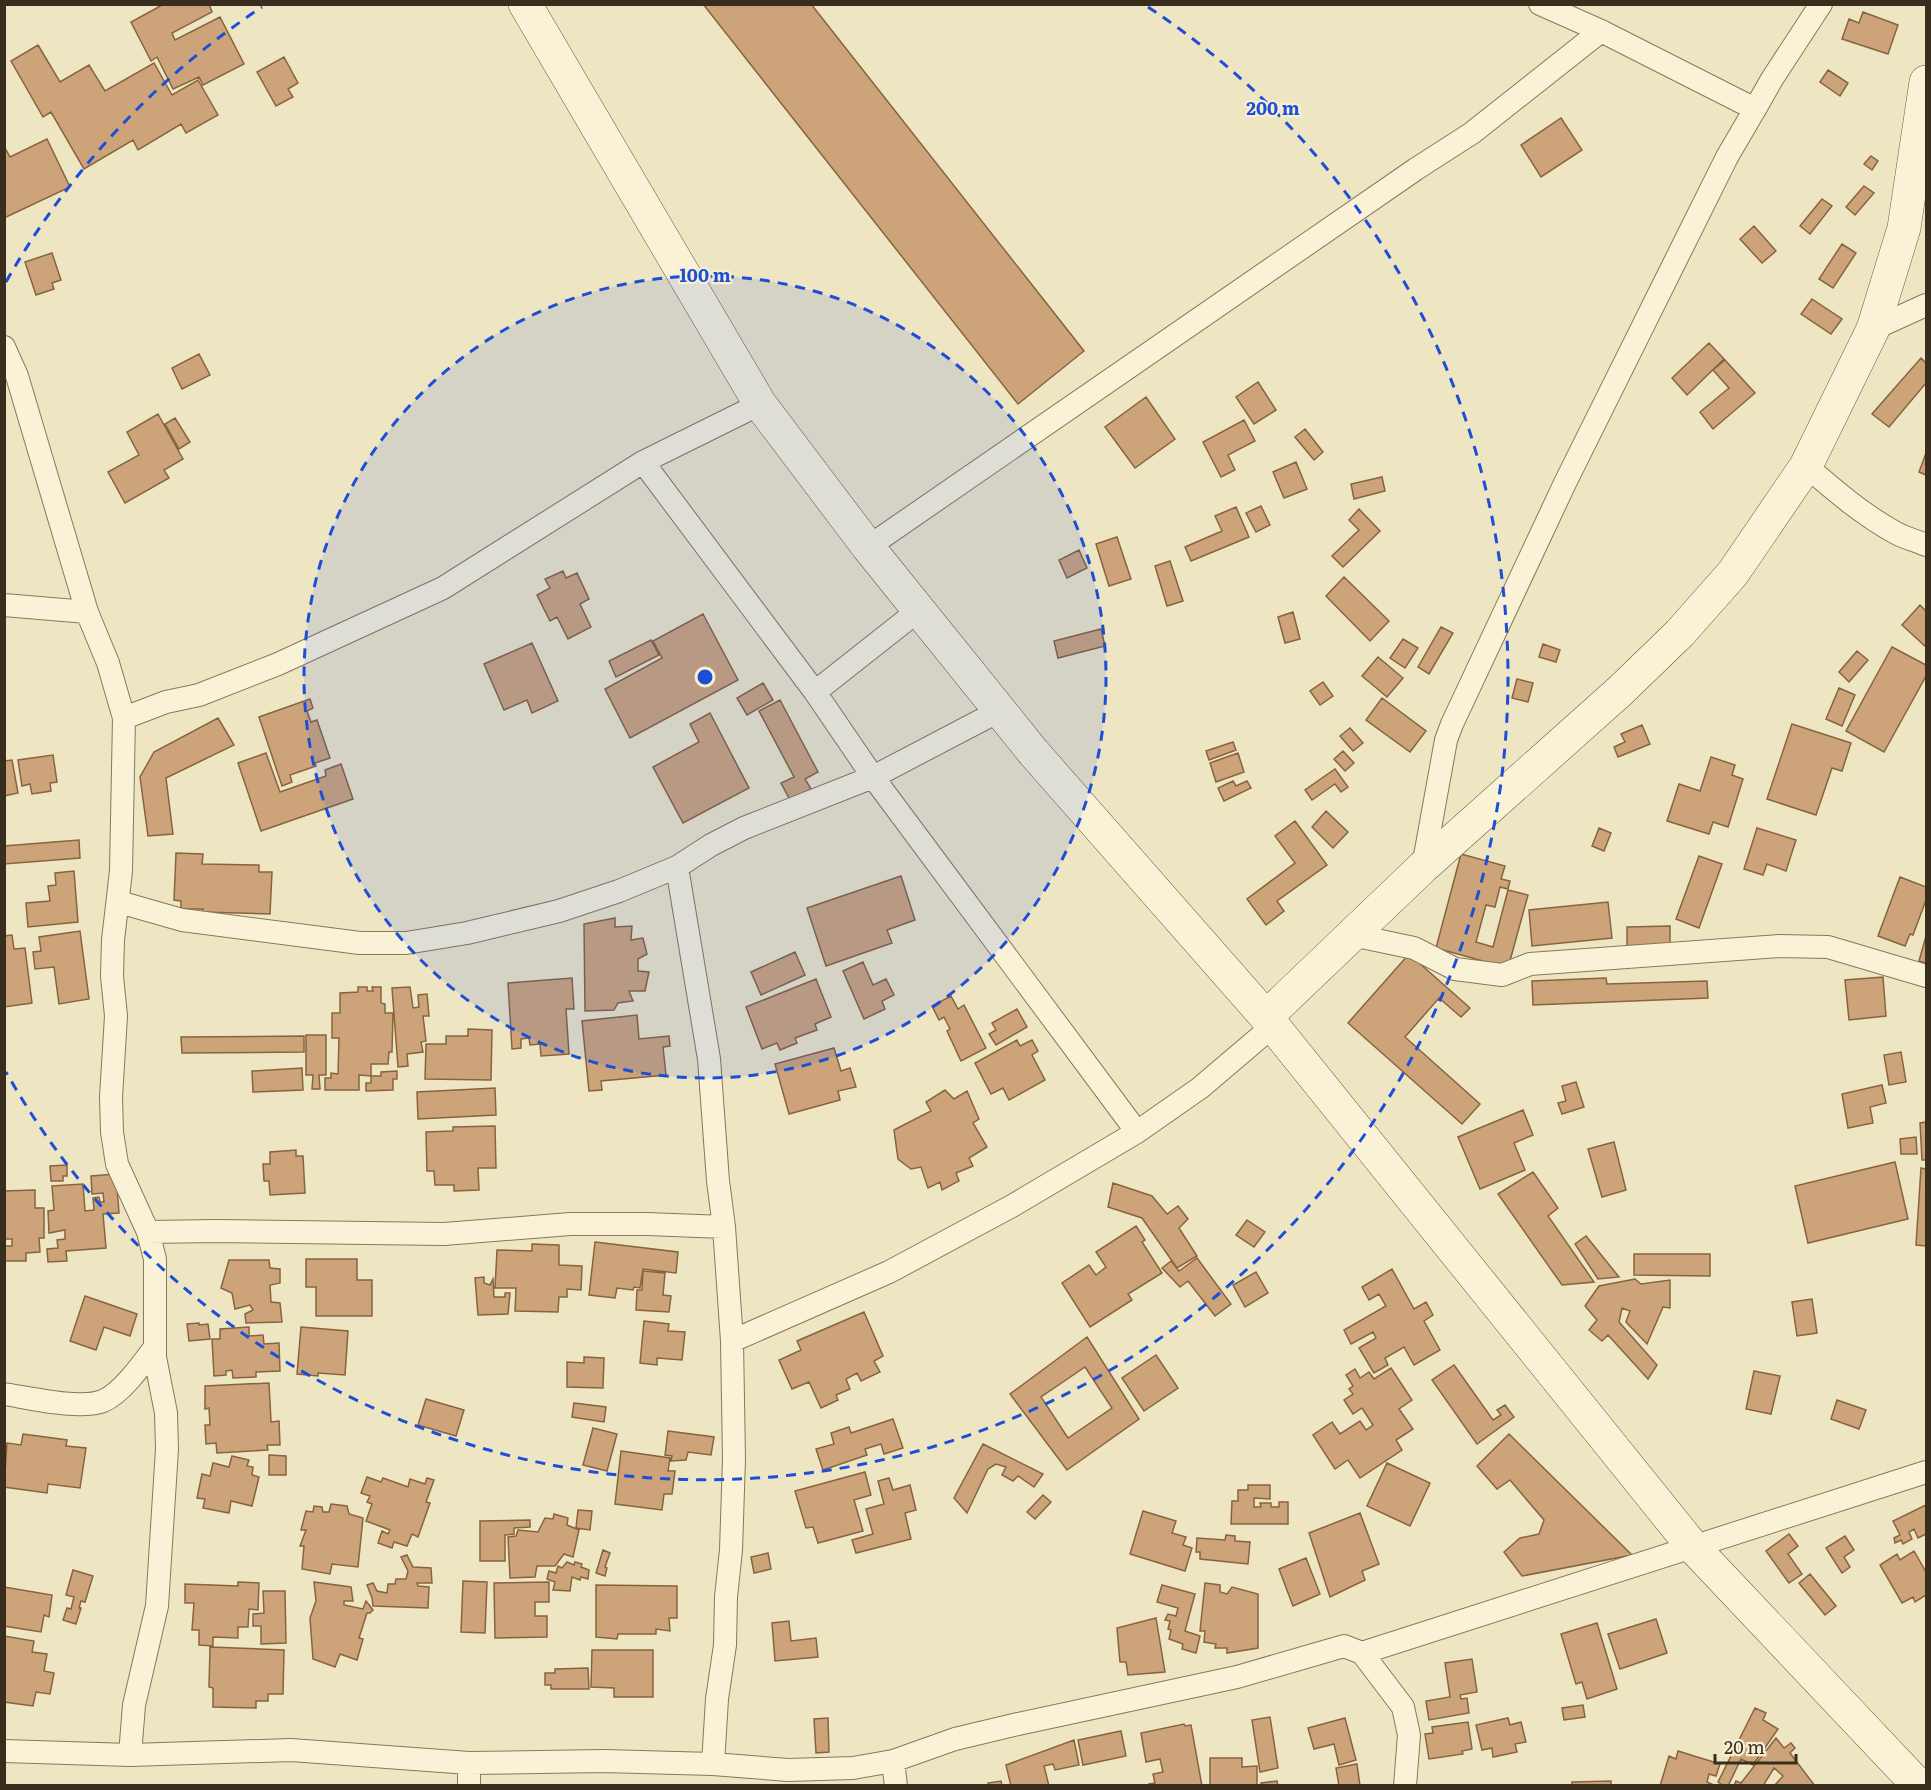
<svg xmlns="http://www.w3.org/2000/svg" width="1931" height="1790" viewBox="0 0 1931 1790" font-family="Literata,serif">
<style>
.building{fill:#cda479;stroke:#88633f;stroke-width:1.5;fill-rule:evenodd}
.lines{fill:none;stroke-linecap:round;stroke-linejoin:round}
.minor-casing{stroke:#89775a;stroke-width:24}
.secondary-casing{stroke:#6b583d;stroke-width:34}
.minor{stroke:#f9f2d7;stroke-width:22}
.secondary{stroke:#f9f2d7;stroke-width:33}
.ring{fill:none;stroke:#1d4ed8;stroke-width:3;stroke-dasharray:10 8}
.centre{fill:#1d4ed8;stroke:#f6efd3;stroke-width:3}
.ring-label{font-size:18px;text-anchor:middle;font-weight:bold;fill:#1d4ed8;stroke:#f6efd3;stroke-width:4.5;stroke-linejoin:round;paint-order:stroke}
</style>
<rect width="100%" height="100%" fill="#eee6c3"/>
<path class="building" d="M164,4h45l3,8 -40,21 3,7 45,-23 24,47 -41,21 -4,-8 -26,12 -16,-32 -6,4 -20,-39z
M703,4h108l273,347 -66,53z
M1863,12l35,13 -10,29 -46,-15 7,-20 10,4z
M38,45l22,37 29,-17 16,26 49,-28 18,32 26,-15 20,35 -32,18 -5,-9 -43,26 -5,-10 -49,29 -33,-57 -8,5 -32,-56z
M284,57l14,26 -10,6 5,8 -17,9 -19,-34z
M1828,70l20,13 -8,13 -20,-14z
M1561,118l21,32 -41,27 -20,-32z
M47,139l23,48 -66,31v-72l6,11z
M1871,156l7,5 -6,9 -8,-6z
M1864,186l10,7 -19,22 -9,-8z
M1822,199l10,7 -22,28 -10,-8z
M1754,226l22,25 -14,12 -22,-24z
M1842,244l14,9 -23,35 -14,-9z
M52,253l9,27 -9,3 2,6 -18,6 -11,-33z
M1812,299l30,20 -11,15 -30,-20z
M1709,343l15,16 -37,36 -15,-17z
M199,354l11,21 -28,14 -10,-21z
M1921,358l5,5v20l-37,44 -17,-13z
M1725,360l30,33 -42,36 -13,-17 29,-24 -16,-18z
M1258,382l18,28 -22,14 -18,-27z
M1146,397l29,42 -40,29 -30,-41z
M158,414l25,45 -19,11 5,8 -44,25 -17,-31 31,-17 -12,-23z
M175,418l15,24 -11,7 -14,-25z
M1244,420l11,21 -27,14 7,15 -14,7 -18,-35z
M1305,429l18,23 -9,8 -19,-23z
M1926,453v22l-7,-3z
M1296,462l11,27 -23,9 -11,-26z
M1382,477l3,14 -31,8 -3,-15z
M1261,506l9,19 -14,7 -10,-19z
M1236,507l13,30 -58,24 -6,-14 37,-16 -7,-15z
M1359,509l21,22 -37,36 -11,-11 27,-26 -10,-10z
M1117,537l14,42 -22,7 -13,-42z
M1079,550l8,18 -20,10 -8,-18z
M1170,561l13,40 -16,5 -12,-40z
M563,571l3,7 11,-5 12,26 -9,5 11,23 -23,12 -11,-22 -7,4 -13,-26 13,-7 -5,-9z
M1344,577l45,44 -19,20 -44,-45z
M1920,605l6,6v36l-24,-22z
M1293,612l7,27 -15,4 -7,-26z
M703,614l35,66 -108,58 -25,-49 57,-31 -9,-17z
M1441,627l12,6 -24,41 -11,-7z
M1101,629l4,17 -47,12 -4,-17z
M1403,639l15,9 -13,20 -15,-10z
M651,640l8,15 -43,22 -7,-16z
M532,643l26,58 -26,12 -5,-13 -23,10 -20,-46z
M1543,644l17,6 -4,12 -17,-5z
M1892,647l34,18v11l-42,76 -38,-21z
M1857,651l11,9 -19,22 -10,-10z
M1378,657l25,21 -16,19 -25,-21z
M1517,679l16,4 -5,19 -16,-4z
M1323,682l10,14 -13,9 -10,-14z
M763,683l10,17 -26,15 -10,-17z
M1839,688l16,7 -13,31 -16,-7z
M1382,698l44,33 -16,21 -44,-32z
M310,699l3,9 -6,3 4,11 6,-2 13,38 -15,5 1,3 -26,9 2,7 -10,4 -23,-69z
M780,700l38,72 -13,7 6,10 -21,11 -9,-17 13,-6 -35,-66z
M710,713l39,75 -66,35 -30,-56 46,-25 -9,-18z
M218,718l16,27 -68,33 7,56 -25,2 -8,-59 14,-25z
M1792,724l59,19 -9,28 -10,-3 -16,47 -49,-16z
M1642,725l8,19 -32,13 -4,-10 11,-5 -4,-8z
M1350,728l13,15 -10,8 -13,-15z
M1233,742l3,8 -27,10 -3,-9z
M1343,751l11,12 -9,8 -11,-12z
M266,753l14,39 46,-16 -1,-6 16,-6 12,35 -92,32 -23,-68z
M1238,753l6,19 -28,10 -6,-19z
M53,755l4,27 -7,1 1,8 -19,3 -2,-10 -8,2 -4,-26z
M1711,757l24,8 -3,10 11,4 -15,48 -15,-5 -4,12 -42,-13 12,-37 21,7z
M12,760l6,33 -14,3v-35z
M1335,769l13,18 -7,5 -6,-8 -23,16 -7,-10z
M1233,781l3,5 11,-5 4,7 -27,13 -6,-13z
M1326,811l22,21 -15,16 -21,-21z
M1295,821l32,44 -50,36 7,10 -18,14 -19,-26 48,-36 -20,-27z
M1599,828l12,5 -7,18 -12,-5z
M1757,828l39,12 -10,31 -19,-7 -4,11 -19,-6z
M79,840l1,18 -76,6v-18z
M176,853l27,1 -1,10 57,1v7h13l-2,42 -68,-2 1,-3h-22v-8l-7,-1z
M1461,854l44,12 -4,13 9,2 -2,8 -8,-2 -5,20 -9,-2 -10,37 17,5 15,-57 20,5 -20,73 -72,-20z
M1699,856l23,8 -23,64 -23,-9z
M74,871l4,51 -50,5 -2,-24 24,-2 -2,-15 8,-1 -1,-12z
M901,876l14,44 -28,10 5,13 -66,23 -19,-58z
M1900,877l26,10v13l-13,35 -3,-1 -5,12 -27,-10z
M1608,902l4,36 -80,8 -3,-36z
M615,918v9l17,-1 -1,14 12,-2 4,16 -9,5v12l11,1 -4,19h-16l4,10 -15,2 -4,7 -29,1 -1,-87z
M1670,926v20l-43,1v-20z
M80,931l9,68 -30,5 -5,-37 -19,2 -2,-17 8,-1 -2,-14z
M12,935l2,14 11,-1 7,55 -28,4v-71z
M1926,936v27l-7,-2z
M795,952l10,23 -44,20 -10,-23z
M1409,954l61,54 -9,9 -22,-19 -34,39 75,67 -18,20 -114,-101z
M863,962l10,23 13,-6 8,16 -12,6 3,8 -21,10 -21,-48z
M1883,977l3,39 -37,4 -4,-40z
M572,978l2,31h-8l3,45 -28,2 -1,-12 -10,1 -1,-7 -8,1v9l-9,1 -4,-66z
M1606,978l1,6 100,-3 1,17 -175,7 -1,-24z
M816,979l15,38 -16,7 2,6 -22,8 2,5 -17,7 -3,-7 -15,6 -16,-42z
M358,987h9v4h6l-1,-4h9v16l4,1v9h8l-1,39h-3l-1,12h-17v12l-12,-1v15h-34v-12h6v-5l7,1 1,-36h-7v-25h8v-20l18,-1z
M410,987l3,21 6,-1 -1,-12 9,-1 2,22h-6l3,25 -5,1 2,10 -16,2 1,12 -10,1 -6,-79z
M951,996l7,13 6,-4 22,43 -25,13 -14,-30 3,-2 -6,-12 -5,3 -7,-14z
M1017,1009l10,18 -31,18 -7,-11 7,-4 -4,-7z
M637,1015l2,24 30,-3 1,10 -7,1 3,28 -65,6 1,9 -13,1 -7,-70z
M468,1029l24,1 -1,50 -66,-1 1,-35h20v-8h22z
M306,1035h20v40h-7l1,14h-8l1,-14h-7z
M304,1036v16l-122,1 -1,-16z
M1017,1040l3,6 12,-6 6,11 -6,4 13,25 -36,20 -6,-12 -12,6 -16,-31z
M834,1048l7,23 9,-3 6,19 -18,4 2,9 -51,14 -14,-50z
M1901,1052l5,30 -17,3 -5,-30z
M302,1068l1,22 -50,2 -1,-21z
M397,1071v8h-4v11l-27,1v-8h5v-7h10v-4z
M1576,1082l8,25 -22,7 -4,-11 8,-2 -4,-15z
M1882,1085l4,18 -16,4 3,16 -25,5 -6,-34z
M495,1088l1,27 -78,4 -1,-27z
M945,1090l9,9 13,-8 12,28 -6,4 14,24 -18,11 4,8 -17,7 3,8 -17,9 -2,-8 -12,6 -7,-21 -10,2 -13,-10 -4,-29 37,-19 -5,-9z
M1523,1110l10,25 -19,8 11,27 -45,19 -22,-52z
M1926,1122v38h-4l-2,-37z
M495,1126l1,42h-18l1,22 -25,1v-6h-19l-1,-14h-7l-1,-39 27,-1v-4z
M1916,1137l1,17h-16l-1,-15z
M1614,1142l12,48 -24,7 -14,-48z
M296,1150v6h7l2,37 -35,2 -1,-14h-5l-1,-17h7v-12z
M1895,1162l13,57 -100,24 -13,-57z
M67,1165v11h-4v5h-12l-1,-15z
M1921,1168l5,1v77l-10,-1z
M1533,1172l25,36 -10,8 46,66 -32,3 -64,-91z
M116,1174l3,39 -16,1 3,34 -40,3 1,10 -19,1 -1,-13 11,-1 -1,-8 8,-1v-9l-16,3 -1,-22 6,-1 -2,-24 31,-2 2,27 9,-1 -1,-12 6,-1 1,5h4l-1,-9 -11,1 -1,-18z
M1113,1183l39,13 15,18 11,-8 10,13 -9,9 18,28 -20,12 -35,-50 -34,-11z
M35,1190v18h9v30h-5l1,14 -14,1v8h-22v-15h8v-7h-8v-48z
M1247,1220l18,12 -11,15 -18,-12z
M1136,1226l9,14 -3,2 20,31 -34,21 4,6 -42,27 -28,-44 27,-18 7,10 10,-8 -10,-15z
M1586,1236l33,41 -21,2 -23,-35z
M595,1242l83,10 -2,21 -33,-4 -3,19 -6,-1 -1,3 -16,-2 -2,10 -26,-3z
M532,1244l27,1v20l23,1 -1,24 -14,-1v8h-8l-1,15 -43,-1 1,-23h-21l2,-38 35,1z
M1634,1254h76v22l-76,-1z
M1197,1258l34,46 -16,12 -27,-35 -8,6 -18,-19 9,-7 8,10z
M306,1259h51v21h15v36h-56v-29h-10z
M229,1260h40l1,8 10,1v14l-10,2 1,17 9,1 2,19 -36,1 -1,-9 8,-4 -3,-5 -15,4 -3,-16 -11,-5z
M1392,1269l22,40 12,-7 7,13 -9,6 16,29 -26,15 -10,-18 -19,11 3,7 -14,8 -15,-25 17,-10 -3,-6 -22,12 -7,-14 42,-24 -7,-12 -10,6 -7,-13z
M643,1271l22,2 -2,22 8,1 -2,16 -33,-2 1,-20h5z
M1256,1272l12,21 -23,14 -12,-22z
M484,1277v6l6,2 3,-6 1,18h11v-4h5l-2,21 -30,1 -3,-37z
M1635,1279l6,5 29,-4v28l-7,-1 -16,37 -21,-22 4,-11 -8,-3 -3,14 38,43 -9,14 -40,-44 -6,6 -13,-11 8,-10 -12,-14 14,-20z
M85,1296l52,18 -7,22 -26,-9 -8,23 -26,-9z
M1812,1299l5,34 -20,3 -5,-34z
M864,1312l19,44 -9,5 6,11 -19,9 -4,-8 -11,6 4,10 -14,6 2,5 -17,8 -12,-26 -17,7 -13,-29 22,-10 -4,-9z
M644,1321l25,3 -1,7 17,1 -3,28 -25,-2v7l-17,-2z
M199,1323v2l9,-1 2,15 -21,2 -2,-17z
M249,1327v9l14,-1 1,9 15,-1 1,28 -24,1v5l-23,1 -1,-8 -6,1v4l-12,1 -2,-37h8v-10z
M301,1327l47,4 -3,44 -27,-2v3l-21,-2z
M1087,1337l52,82 -72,51 -57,-76zM1085,1367l27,41 -44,30 -27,-41z
M1156,1355l22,33 -34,23 -22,-33z
M584,1357l20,1 -1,30 -36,-1v-25l17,1z
M1454,1365l39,55 8,-5 -4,-5 8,-5 9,12 -37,27 -45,-64z
M1391,1368l21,32 -13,9 14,20 -17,11 6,10 -42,28 -12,-18 -13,9 -22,-34 19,-13 8,12 20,-13 6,9 7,-5 -11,-17 -9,6 -9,-14 9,-6 -4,-5 4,-3 -7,-11 9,-6 5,9 9,-6 5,7z
M1754,1371l26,5 -9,38 -25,-5z
M269,1383l2,39 8,-1 1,24h-13l1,5 -51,3 -1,-10 -10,1 -1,-19h5l-1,-17 -4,1v-23z
M426,1399l38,11 -8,26 -38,-11z
M1837,1400l29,10 -7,19 -28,-10z
M574,1403l32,4 -2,15 -32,-5z
M893,1419l10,29 -19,6 -3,-10 -16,5 2,6 -44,15 -7,-21 18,-5 -3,-11 18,-6 2,6z
M593,1428l24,6 -10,37 -24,-6z
M668,1431l46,6 -3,18 -23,-3 -2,8 -15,1 1,-5 -7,-1z
M23,1434l44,6 -1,6 20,2 -6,40 -32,-4 -1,9 -43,-6 3,-44 14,2z
M1509,1434l123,121 -110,21 -18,-24 16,-14 19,-4 5,-14 -34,-40 -13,9 -20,-23z
M983,1444l60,30 -9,13 -16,-11 -5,5 -11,-6 4,-8 -10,-3 -8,5 -21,44 -13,-15z
M621,1451l49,7 -2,13h7l-3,23h-8l-2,16 -47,-6z
M269,1455l17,1v19h-17z
M232,1456l17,4 -2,6 6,1 -1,8 7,2 -7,29 -21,-5 -2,12 -26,-5 2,-9 -8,-1 5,-24 8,2 3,-13 16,4z
M1387,1463l43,20 -20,43 -43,-20z
M865,1472l6,23 -17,5 9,31 -45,12 -5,-16 -7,1 -11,-37z
M367,1477l14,5 2,-4 25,9 2,-8 15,5 2,-6 7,2 -8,22 4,1 -12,34 -6,-3 -5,12 -13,-4 -2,6 -14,-5 4,-12 6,3 2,-4 -24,-9 6,-17 -5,-2 3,-6 -9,-3z
M889,1478l4,12 17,-5 6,25 -11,3 6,26 -55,14 -4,-13 21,-6 -7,-25 18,-5 -6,-23z
M1248,1485h22v14l-16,-1v9h7l-1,-4h11v4h8v-5h9v22h-57l1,-23h6v-11h10z
M1043,1495l8,7 -16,17 -8,-7z
M331,1504l16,2 2,8 14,4 -5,49 -26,-3 -2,10 -28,-5 2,-23h-4l6,-16h-5l5,-19 7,1 1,-6 8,1 1,5h6z
M1926,1505v29l-8,4 -4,-9 -5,3 3,7 -9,5 -2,-4 -6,3 -1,-5 6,-3 -7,-14z
M578,1510l14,1 -2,19 -14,-2z
M1143,1511l33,10 -4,12 14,4 -3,8 9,3 -7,23 -55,-17z
M1360,1513l19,51 -17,7 3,9 -35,17 -21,-64z
M554,1514l14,4 -1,7 12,5 -6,27 -9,-3 -9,12h-18l-2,11 -25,1 -2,-41 8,-1 2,-6 20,2 7,-14 8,1z
M530,1520v7l-16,1v6l-9,1v26h-25v-40z
M1789,1534l9,12 -10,8 14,20 -13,9 -23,-32z
M1226,1535l9,1v5l15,1 -2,22 -48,-5v-7h-4l1,-14 28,2z
M1845,1536l9,14 -10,7 6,10 -8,6 -16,-25z
M603,1550l7,3 -5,14 2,1 -2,8 -9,-3z
M1914,1551l12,21v23l-11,7 -2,-5 -11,6 -22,-38 17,-11 3,6z
M768,1553l3,16 -17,4 -3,-16z
M407,1555l6,12 18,1 1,15h-15l1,3 11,1 -1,21 -55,-2 -1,-8 -5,-13 6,-2 4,8 10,2 1,-9h7l1,-5h10l2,-8 -7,-14z
M1306,1558l14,36 -27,12 -14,-37z
M567,1562l7,3 1,-3 7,2 -1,3 8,3 -1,9 -7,-2 -1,3 -8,-3 -2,14 -17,-1 2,-8 -8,-3 2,-8 7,2 2,-7 4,2z
M73,1570l20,6 -8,26 -4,-1 -2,7h2l-5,16 -13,-4 4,-12 4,1 3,-12 -8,-2z
M1810,1574l26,32 -11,9 -26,-32z
M463,1581l24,1 -2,51 -24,-1z
M238,1582l21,1 -1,27 -9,-1 -1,18h-10v11l-25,-1v9l-14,-1v-15h-7l2,-27h-9v-19l53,2z
M314,1582l37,5 2,14h-9v4l19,4 3,-8 7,9 -3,3h-3l-8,25 4,1 -6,21 -17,-6 -5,13 -22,-8 -3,-41 6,-17z
M549,1582v20h-14v14h12v21l-52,1 -1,-55z
M1205,1583l15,2v7l7,2 5,-7 26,7v54l-31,5v-5h-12l1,-4 -12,-2 1,-11h-5z
M596,1585l81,1v32h-8l1,13 -14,-2v5h-38l-1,5 -21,-2z
M1162,1585l33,9 -10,37 15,5 -4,17 -14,-4 1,-5 -14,-5 2,-9 -3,-1 2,-8 -5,-1 3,-6 8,2 2,-8 -21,-6z
M4,1587l48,8 -3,22 -5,-2 -3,17 -37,-6z
M263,1591h22l1,52 -25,1v-18h-8v-12l11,-1z
M1156,1618l9,54 -37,3 -2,-13h-6l-3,-34z
M1656,1619l11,34 -47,16 -12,-35z
M789,1621l2,20 25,-3 2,19 -43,4 -3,-38z
M1597,1623l20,66 -30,10 -5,-17 -6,2 -15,-50z
M4,1636l30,5 -2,11 15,2 -3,17 10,2 -4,21 -14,-2 -3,14 -29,-4z
M210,1647l74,3 -1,44h-15v7h-12v7l-43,-1v-19l-4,-1z
M592,1650h61v47h-39v-9l-23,-1z
M1472,1659l5,33 -17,3 1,4 6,-1 2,15 -40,7 -3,-19 24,-4 -5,-34z
M588,1668l1,21h-38v-4h-6v-12h10v-4z
M1583,1705l2,12 -21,3 -2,-12z
M1755,1708l11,5 -3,7 15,9 -25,36 -12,-6 -13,27h-4l-6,-4z
M1270,1717l8,51 -18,4 -8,-52z
M828,1718l1,34 -13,1 -2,-34z
M1345,1718l11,42 -17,5 -5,-21 -20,5 -6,-21z
M1508,1718l2,7 11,-3 5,20 -11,2 2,8 -24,5 -1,-9 -10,2 -6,-25z
M1468,1722l4,27 -10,2 1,3 -34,5 -4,-25 8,-1 -1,-6z
M1184,1724l1,2 6,-1 11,61h-53v-2l6,-1 -2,-9 10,-2 -3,-13 -14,3 -5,-29z
M1121,1731l5,25 -43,9 -5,-25z
M1776,1738l8,10 7,-5 4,5 -5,5 25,33h-41l9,-10 -9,-8 -11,18h-29l2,-5 5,2z
M1074,1740l5,25 -24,5 -2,-6 -9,2 5,20h-38l-5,-21z
M1678,1751l42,13 -4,12 -7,-2 -2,8 9,4h-56l9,-30 7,3z
M1210,1758h32v9l15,-1v20h-47z
M1357,1764l3,22h-21l-3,-18z
M1001,1781l1,5h-13l-1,-3z
M1277,1781l1,5h-17v-3z
M1611,1781v5h-39v-4z"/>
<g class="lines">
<defs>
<path id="minor" d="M1540,4l61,27 154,78 17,-30 49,-75
M1873,329l53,-24
M4,347l13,29 70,236 21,51 16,55 -3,153 -8,69 -1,36 4,40 -5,81 1,35 5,32 31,68 7,27v98l11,56 1,36 -10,157 -23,99 -4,50
M643,462l172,230 58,85 264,355
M1806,466c28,24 57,49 90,67 9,5 21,8 30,12
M868,547l548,-378 56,-36 129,-102
M4,605l83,7
M815,692l104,-82
M124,718l42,-16 33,-7 79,-31 165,-76 200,-126 117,-58
M677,867l32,192 9,122 6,46 8,114 2,118 -3,91 -5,47 -1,48 -8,54 -4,65
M1423,867l23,-127 6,-16 113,-241 162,-326 28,-48
M119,902l63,18 178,23h46l61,-10 92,-22 60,-20 58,-24 34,-22 33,-17 129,-51 126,-66
M1352,935l62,13 41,21 47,6 28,-11 250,-18 48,1 98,29
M148,1232l68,-1 228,3 126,-10h77l77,3
M732,1341l157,-69 123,-66 125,-74 63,-44 73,-62
M4,1394c26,4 76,16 99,7 19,-8 40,-38 52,-54
M1362,1653l564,-181
M4,1751l126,4 161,-5 178,13 135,-2 109,3 75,6 65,-2 40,-7 62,-22 63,-15 219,-47 107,-31 18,7 41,54 6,28 -4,51
M893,1761l3,25
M469,1763v23"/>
<path id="secondary" d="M525,4l235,400 108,143 166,206 232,264 427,530 226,239
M1266,1017l157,-150 197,-176 60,-58 53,-60 73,-107 67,-137 31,-101 22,-146"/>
</defs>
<use href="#minor" class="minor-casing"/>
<use href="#secondary" class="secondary-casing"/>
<use href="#minor" class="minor"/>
<use href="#secondary" class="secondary"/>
</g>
<circle cx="705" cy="677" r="401" fill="#1d4ed8" fill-opacity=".12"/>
<g class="ring">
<circle cx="705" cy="677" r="401"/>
<path d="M6 282A803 803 0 0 1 262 7M1148 7A803 803 0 1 1 6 1072"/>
</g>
<circle cx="705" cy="677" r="9" class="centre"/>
<g class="ring-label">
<text x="1273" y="115">200 m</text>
<text x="705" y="282">100 m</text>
</g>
<rect width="1931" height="1790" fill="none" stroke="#392d1e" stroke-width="12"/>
<path d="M1715 1754v9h81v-9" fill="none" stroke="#392d1e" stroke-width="3"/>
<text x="1724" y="1754" font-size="18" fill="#392d1e" stroke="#f6efd3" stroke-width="4.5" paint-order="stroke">20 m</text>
</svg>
